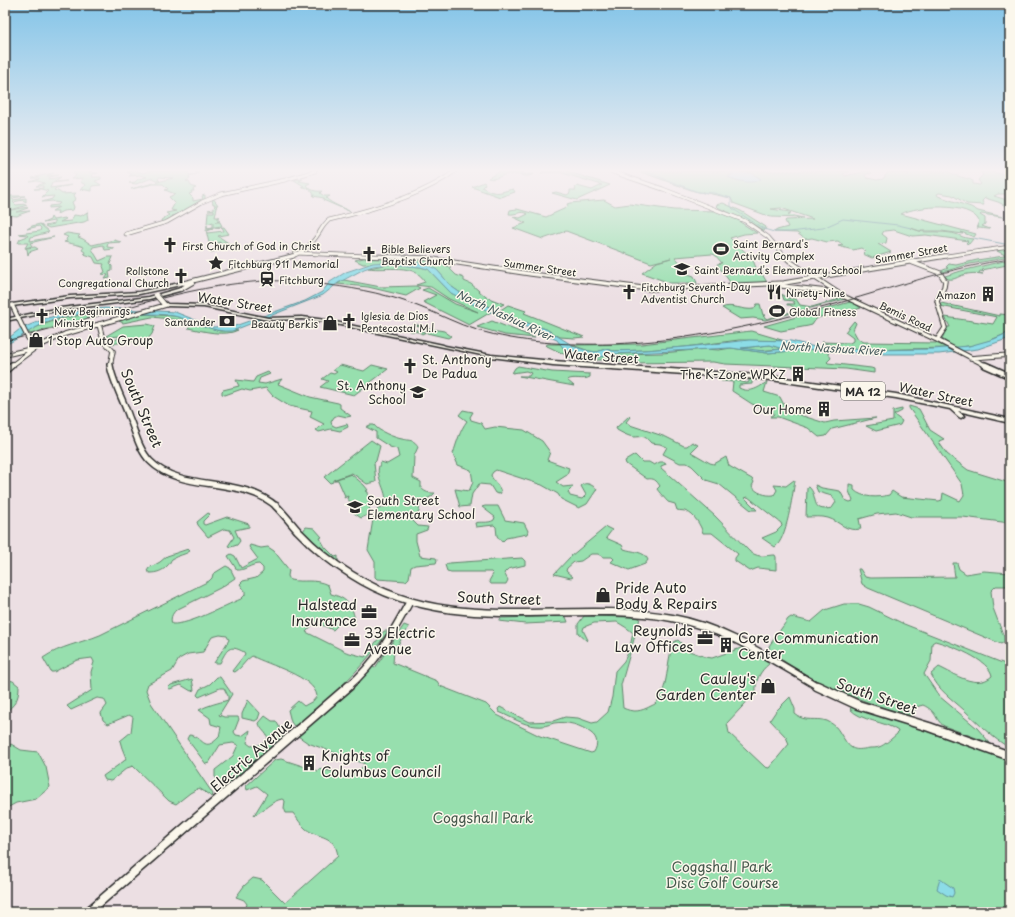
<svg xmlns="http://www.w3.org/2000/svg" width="1015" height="917" viewBox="0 0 1015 917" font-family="'Playpen Sans',sans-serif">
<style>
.green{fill:#97dfae;stroke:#61856c}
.water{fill:#8cdce7;stroke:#65959c;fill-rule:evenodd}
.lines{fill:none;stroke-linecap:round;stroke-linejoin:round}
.stream{stroke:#65959c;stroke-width:1}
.major-far4-casing{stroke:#2b2b2b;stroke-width:4.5}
.major-far3-casing{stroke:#2b2b2b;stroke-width:5.5}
.major-far2-casing{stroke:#2b2b2b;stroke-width:8}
.major-far1-casing{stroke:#2b2b2b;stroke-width:9}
.major-casing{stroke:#2b2b2b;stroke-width:11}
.highway-casing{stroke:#2b2b2b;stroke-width:3}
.major-far4{stroke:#fbf7ec;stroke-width:3}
.major-far3{stroke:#fbf7ec;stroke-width:3.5}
.major-far2{stroke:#fbf7ec;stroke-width:5}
.major-far1{stroke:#fbf7ec;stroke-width:6}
.major{stroke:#fbf7ec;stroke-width:8}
.highway{fill:#fbf7ec;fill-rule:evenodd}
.rail{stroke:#2b2b2b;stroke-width:1}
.major-bridge-casing{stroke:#2b2b2b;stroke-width:5.5;stroke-linecap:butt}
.highway-bridge-casing{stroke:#2b2b2b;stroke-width:6;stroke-linecap:butt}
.major-bridge{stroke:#fbf7ec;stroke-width:3.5}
.highway-bridge{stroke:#fbf7ec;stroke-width:4.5}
.labels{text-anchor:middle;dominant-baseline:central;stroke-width:3;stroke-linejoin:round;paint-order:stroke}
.far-poi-label{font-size:10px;fill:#2b2b2b;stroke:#fbf7ec;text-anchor:start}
.far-street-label{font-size:10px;fill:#2b2b2b;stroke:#fbf7ec}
.far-water-label{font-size:11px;font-style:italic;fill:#43575a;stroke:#fbf7ec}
.shield{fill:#fbf7ec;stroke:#696865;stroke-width:1}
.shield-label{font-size:11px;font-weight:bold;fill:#2b2b2b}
.street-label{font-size:12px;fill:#2b2b2b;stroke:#fbf7ec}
.poi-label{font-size:12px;fill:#2b2b2b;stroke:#fbf7ec;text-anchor:start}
.near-street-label{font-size:14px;fill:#2b2b2b;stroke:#fbf7ec}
.near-poi-label{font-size:14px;fill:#2b2b2b;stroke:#fbf7ec;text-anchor:start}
.near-park-label{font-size:14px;fill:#46584c;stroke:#fbf7ec}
</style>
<rect width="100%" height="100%" fill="#ecdfe3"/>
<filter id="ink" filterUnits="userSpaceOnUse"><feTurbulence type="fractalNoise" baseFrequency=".025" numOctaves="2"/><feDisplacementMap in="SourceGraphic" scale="8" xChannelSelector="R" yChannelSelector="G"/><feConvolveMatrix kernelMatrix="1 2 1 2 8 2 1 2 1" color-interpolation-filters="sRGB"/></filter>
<g filter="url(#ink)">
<path class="green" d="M74,171h17l-2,1 9,1 -5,1 -1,3h9v2l-6,2 6,4 -9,1v5l-12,-2 6,-4 -6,-3 3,-4 -12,1 5,-3 -3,-4z
M129,171h9l5,2 5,-2h44l-6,1 4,3 7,-1 -1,-3h2l1,2 -10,3 1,3 -4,2 3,1 2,4 5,2 -3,1 1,2h-3l1,2 -3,1 4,4v3l10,-2 -1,-3 3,-1v4l-25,15 -8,2 1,2 -11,4 -1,-2 8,-5 -3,-2 10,-2 -5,-1 4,-7 -6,-6 6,-3 -10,-4 3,-1 -5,-5h-10l-22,5 42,-11 -14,-1 -1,2 2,2h-2l-6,-3 -16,6 -7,-1 6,-1 3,-3 9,-2 -7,-2 -11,1 3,-2 -5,-2z
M500,171c8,0 16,0 24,1l-4,2h14c-9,5 -15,-1 -25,0 -7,0 -13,7 -21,4z
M544,171h22l44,14 -33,15 -25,-7 4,-1 11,3 3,-2v-3h6l-1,-2 2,-2 15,4 10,-5 -43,-13 -18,1 4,-2z
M638,171h212l-7,3 2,2 22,-5 5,2 -6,1 -1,2 2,2 10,2 6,-1 5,-7 21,2 -7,-3h42c7,0 8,4 14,5 5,2 10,2 15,5v3l7,1 1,-1 -3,-4 5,-5 -2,-3c9,-3 17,3 26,2v-2h3v22h-12l-4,2 16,5v7l-12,-6 -13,-4 -3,3 2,4 -17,-1 -15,-9 -13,-2 -2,1 1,2 33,11 7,4 25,6 -22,-3 -1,1 5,3v6l-3,2 8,3c-5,0 -8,-1 -13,-1l2,-1 -2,-1 2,-5c-9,-19 -62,-16 -78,-7l75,20 -2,3 -13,-5 2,2 -22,-3h-21l-9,-3c13,6 16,3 28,4 25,1 16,5 34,7l-4,5 -3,-1 2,-2 -42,-6 -14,1 -18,-6 -10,1 -2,3 5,4 -1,5 -8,1 13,8 -19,6 -9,-4 3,-3 -5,-3 -8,2 -15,-4 5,-1 -5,-4 -11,1 -15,-4 -7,1 -8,-6 -23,-1 3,-2 11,-3 -3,-6 1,-1 27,-1 -32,-11 -10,1 19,3 1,1 -3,1 1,1 14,3 -32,-1 -38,-14 -2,-5 -29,-6 2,1 -10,-2z
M52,173h2l-7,3 11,-1 -8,2 -1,2 12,-2 -8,5 14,-1 -15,2 -2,5 22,-3 -16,3 -2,2 4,1 4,3 14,-1 -2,2 2,4 -4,3 2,5 -1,3 -10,1 -6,3 1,-3h-6l7,-4 -10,1v-2l9,-1 2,-2 -6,-1 -1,-1 -11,1 10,-3 2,-3 -12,1 6,-6 -7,-2h-7l9,-1v-2h-7l9,-3 -8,-2 -7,1 9,-3v-1h-7z
M303,179l-4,2 11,2 -4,2c4,5 10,7 16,6l-2,2 4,3h6l-4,2c7,7 16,9 25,14l-28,-12 1,-2 -11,-2 1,-1c-2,-5 -6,-8 -13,-8l3,-1 -10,-6z
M484,182l1,2 -3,3c15,9 17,5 31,2l2,3 -15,5 -28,-10z
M5,196h20l-13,2 1,2 13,-2v4l-3,-2 -10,2 3,3 10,-1 1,1 -16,5 17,-3v1l-12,4 14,-1 -9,3 -4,2 -12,-1v-6l4,-5 -4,-3 3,-2z
M213,198l5,7h-2l1,3 -2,9h5h-2v3l2,1 -5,1h5l2,4 -15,2v-3v3l6,-1v-5l-6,2 1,-12h6v-2h-6l6,-1 1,-5h-2l-1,-5z
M604,200l11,6 15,-2 44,6 42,1 25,10 -1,1 17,11 -13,1 -14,4 22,20 5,12 5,4 6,10 -36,1 -15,-21 5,-1 -7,-8 -3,-1 -37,3 13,14 1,2 -1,1 6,2 3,7h-27l-28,-10 15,-11 14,-4 -20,5 -85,-32 -23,8 -30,-11 13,-5 -13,-6 7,1 8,-4c-6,-4 -12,1 -19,0l1,-4 7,-1 29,8 20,-9 2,-2 -1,-2 3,-1z
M723,203l18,8 25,16 -2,4 -16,-10 -29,-13 -3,-3z
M89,211l-2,2 1,7 -4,2 -35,6 -4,-2 9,-2v-3l-11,2 7,-3 1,-3 2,3 12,-2 1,1 -6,3 11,-1 3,-6 7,1z
M40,224l9,8 -18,5 -1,4 24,-4 -24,6 2,3 -6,2 9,-1 3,2 -9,3 -1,3 -1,-6 -2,-1 3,-5h-10l2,-4 8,-3 -1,-1 -8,-1 21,-3 1,-3 -2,-2 -12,3 5,-3z
M222,227l-7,1 9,-1 5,7 -11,2 15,10 -22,6 20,-5 -6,-5 -8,2h-2l6,-2 -12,1 -3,-13 7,-1 -6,2v2l17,-2z
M67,233l13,2 -2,2 5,2 9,6 22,-5 7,2 -13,1 -1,4 7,1v1l-9,1 -2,-5 -10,2 -1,2 7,12 9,-4h5l-3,7 2,2v5l-3,1 1,6 -5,1 3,-4 -6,-1 3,-2 -2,-6 1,-2 -8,-1 -3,-6 -9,-3 1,-2 -3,-2 2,-3 -6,-2 -14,-3 3,-1 -1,-2 2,-2 -5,-2z
M1010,249v8l-40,7 -27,8 -2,-1 7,-3 -2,-1 3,-3 7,1 21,-5 27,-4 1,-1 -10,-5z
M368,257h37l32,4 3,3 11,3 -1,2 6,6 8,3v3l7,3 15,13 18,7 -9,5 -33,-15 -10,-7 -15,-17 -11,-5 -19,-3 -44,2 -8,-4z
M1004,261h6v5l-3,-1 -25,5 2,2 -4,-1 -1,2 4,1c-7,-1 -13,-1 -20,1 -6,2 -8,5 -15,4l-3,-3 16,-5z
M390,264l30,3 8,2 23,24 40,19 -22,13 -46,-23 13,-7 -14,-5 6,-2 27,16 23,8 -29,-13 -18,-12 -15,-2 9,-3c-10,-20 -39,-11 -57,-14z
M344,280l37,7 35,-1 4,2 -14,8 -38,-9 -31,-3z
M807,290l21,3 17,6 -80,21 -12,-2 -13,1 -18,-11c8,-5 22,3 32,1l3,-5h3l3,11h2l-2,1 4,3 31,-9 -8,-5h-3v-1h8l-2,-3 -9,-1 -2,-6 5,4 9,1 4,6 12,2 27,-8 -14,-6z
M850,302h2l9,6 -23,7 -8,-2 -14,6 -4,6 -4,1 -27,5 -17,-5z
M941,303l59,13v-2l10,1v17l-29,12 -26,4 -13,-9 5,-12h3l-5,-10 48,7 4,-7 -57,-11 -1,-2z
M508,305l18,6 -2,2 60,24 -10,1 -14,-1 -14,-8 -31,-10 -16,-8z
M98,313l-2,3 -66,18 -2,-3c26,-12 42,-15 70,-18z
M142,314l33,2 45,15 18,-1c-13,7 -35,1 -50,-2l3,-3 -2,-2 -6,-1 -4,-2 -27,-3 -29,6 -4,-2z
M492,321l43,17 -30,-3 -28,-8z
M854,321l2,2 -3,7 5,9 6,3 72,1 11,5 -83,2 -24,-2 -19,-6 29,1 3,-2v-3l-8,-6z
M147,324l8,2 -3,8 -4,5 -38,5 11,-8 -14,1 -1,-1 17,-10z
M413,324l17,4 -2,3 5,-2 11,2 7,5 -3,2 -21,-5 -1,-1 -4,2 -3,-2 -9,-1 3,-2 11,3 4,-3z
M751,331l34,10 -46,-1 -54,7 -40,3 -31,1 -9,-2 -8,3 -8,-1 -17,-6 70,-1z
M548,344h13l3,5 8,4 27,4 15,-3 48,-1 43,-4 14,1 12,-2 36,5 38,-3 22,1 4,7 -4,4 1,1 43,5 3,1v4l-28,-4 -121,-5 -12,-2 -88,1 -9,-3h-33l-11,-2 -25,-12 -1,-1z
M770,345l14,4 -29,2 -14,-3z
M340,365l24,6 8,-6 16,4 -34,26 -34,-8 8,-6 -6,-2 8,-6 4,1 3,-2 -4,-2z
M518,366l34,6 38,2v3c-7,4 -15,-1 -23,3l7,6 -55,-10h10l2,-3 -5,-2 -14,2 3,-5z
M268,372l2,2 -10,4 -2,5 7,1 17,-5 -4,5 32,13 28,6 2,1v4l11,8 -4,1 -9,-2 -4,2 -3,5 1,3 4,2 11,-3 1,3 -8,4 -9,-2 -12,3 -3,-2 8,-6 -14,-7 2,-6 -23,-5 -16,-10 -7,-8 -16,3 -8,-2 -17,6 -3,-1v-3l1,-1 16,-4 -3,-6 17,2 3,-5z
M749,378h3v6l-13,1v3c12,6 20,-1 28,-6l-3,10 16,5 7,14 38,12 9,-2 42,-3 -44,11 -6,7 -7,1 -11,-9 -30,-11h-8l4,-3 -1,-2 -21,-8 -20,-13 1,-9 -12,-1 7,-2 19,4 2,-1z
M909,406l10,3 11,21 14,9 -5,2 1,3 7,10 21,16 42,13v40l-47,-6h-52l-15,-5 -19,2 -18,5 2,10c-16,3 -20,-7 -33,-11 -6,-2 -15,-1 -22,-1l1,-29 2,-1c10,9 0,26 23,21l4,-6 -4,-6 -14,-4 -3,-7 7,3 18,3 5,9 5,2 3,-1 -4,-10v-7l5,1v5c8,8 24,8 35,5l3,-4 9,6 38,4 3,-1 1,-7 17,8 4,-6 -2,-11 -53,-76z
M902,409v2l-8,4 8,6 -2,4 -24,6 -10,-5 27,-5v-10z
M463,410l10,2 -3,5 1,3 10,3 4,6 10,-2 29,3 18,11 8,11 -3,8 22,8 -2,7 -11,7 7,5 10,-1v1l-5,5 2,4 12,3 4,-4 -5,-9c5,-5 11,-1 16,3l-10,15 -8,4 -18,-9 -3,-5 -16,-9 -46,-15 -3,2 -2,3c2,7 9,10 10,18l-2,1 -4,-1 -5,-8 -11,-1 -7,10 -2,12 -10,1 -5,-18 14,2 4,-9 -2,-12 -13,-5 -5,-11c4,-12 7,-24 14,-33l-8,-6z
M629,416l1,1 -4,5 4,3 36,12 18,9h3l5,-4 6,3 -7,7 19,11 4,1 12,-7 3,9 23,13 2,3 -2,4c4,7 14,10 22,9l3,-5 -3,-5 12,1 8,-6 1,1c-3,15 -8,58 -20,66l-13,-9 14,-6 6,-6 -1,-3 -33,-26 -3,1 12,12h-6l-32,-26 -13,-4 -14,-14 -5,-3h-7l-17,-9 4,-7 -7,-3 -9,-1c-8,-9 -7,-6 -18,-6 -5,-1 -11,-4 -16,-7l-1,-2z
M370,425h4c4,6 21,13 28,14 7,2 13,0 16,8l-4,9 -1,22 8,4v6c5,5 8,5 14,5l-3,3 -12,7 -1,9 -5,4 -2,4 6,6 10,1 -1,3 -11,4v7l4,15 16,2 1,2 -1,3 -21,2 -4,2 -2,11 -3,3 -29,-2 -2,-2v-15l-7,-12 6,-37 4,-4 6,-1c8,-15 -13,-32 -3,-46l6,2 12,-7 -2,-8 -7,-2 -14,-9v-6l-10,-5z
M371,440l9,6 -4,15 -2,2 2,19 -9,2 -15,-11 -19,7v2l-3,1 -6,-6z
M635,455l7,7h7l5,3 6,-3h5l1,2 -5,2v2l54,48 35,36c12,7 14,3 25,3l1,2v13l-18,-2 -8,3 -15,-10v-3l3,-4 -26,-21h-9c-2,-7 -9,-19 -16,-21 -3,-2 -7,-1 -10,-2l-2,-6 -7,-2c-1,-1 -10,-11 -11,-13l3,-3c-4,-6 -6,-8 -13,-7l-21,-15 -1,-3z
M351,474l13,11 4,5 -2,1 2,1 2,22 -9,4 -7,-5 6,-3 -1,-2 -12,-9 1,-3 -4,2 1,-2 -7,-16h-4z
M485,506h13l7,14 19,3 4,8 -1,3 -21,4 -4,4 -5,-6 -1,-9 -2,-2 -18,2 -1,-4c5,-2 13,1 19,-3l1,-3 -13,-10z
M208,513l2,1 -7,7v3l2,1 22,-8 22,7v3l-14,3 5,11 -3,4 -6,2 -3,-1 6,-9 -4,-7 -6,-1 -16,8 -10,-12 -1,-3z
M306,527l8,1 8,9 -2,1 5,9 10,10 3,-1v5l-2,1 -3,-3 -30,-28z
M606,527l6,3 -6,8 16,7 2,4c8,3 21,2 24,11l-3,4 -16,6 -18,-8 3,-3 -2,-2h-9l-5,-3h-7l-10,7 -7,1 -7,6 -1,3 7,6 -2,1 -17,-4 17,-18z
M250,545l11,3 7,-1 6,4 15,19 -1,6 2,4c15,3 23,-2 38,5l3,9c16,4 22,12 24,27l-9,-4 -13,13 -18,-8 -9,10 40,20 19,5 19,-26h4c-20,30 -44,54 -72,78 -6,5 -13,13 -22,17l-3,-4 -3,-12 10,-9 6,5 9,-5 4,-5c-3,-20 -49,-31 -65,-40 -7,4 -10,12 -17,16l-3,-1 13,-17 -1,-2c-15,-8 -17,-3 -24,11h-6l15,-23 -2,-4 -7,-1 -8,2 -9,15 -15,2 -9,5 -7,12 -24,13 -2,6 5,13 62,91 -1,3 -13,-9 -9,5 -14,11 -7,-3 -36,-35 -6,2 -16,13 -6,-1 -2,-4 21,-15 2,-3 -4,-10 -2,-7 11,-9 2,-15 -4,-2 -21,9 -5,-4 -2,-7 6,-8 -3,-6 -7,-1 -26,12 -4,-4 25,-16 -1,-18 3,-10 -2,-4 -15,2 -23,12h-3l-8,-14c17,-12 38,-15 57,-23l109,-54 3,-3 1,-4 13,-8 4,2 5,10 -15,10 -44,22c-4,4 -6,8 -4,14 18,1 51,-18 69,-25l4,-4v-4l-5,-7 3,-3 13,-3 7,-6v-4l-4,-4c-8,0 -15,7 -22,6l-9,-14 3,-2 4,2 6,12 17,-9 -9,-12z
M188,549l2,2c-5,4 -12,4 -18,8 -2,2 -2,5 -5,7 -4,5 -11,7 -17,7l-3,-2 2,-3 11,-6 7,-6z
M522,558l3,3v4l-17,4 -4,4 4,7 -2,4h-15l-2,-3 4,-7 -2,-2h-40l-4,-1 -2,-6 4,-2z
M953,563h4l2,6 7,5 18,-3 26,2v13h-14l-5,5 2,17 11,29v5l-3,2 -133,-56 -6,-4 -4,-15h2l5,8 6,1 84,-1z
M844,604h15l10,3 35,17 106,42v82c-18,-10 -31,-24 -46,-38 -12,-11 -26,-20 -33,-36l8,-7c15,7 38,23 53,9 -2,-16 -42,-31 -57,-35l-3,2 -1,18 -7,13 15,22 38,32 13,15 -46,-17c-10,-7 -6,-14 -21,-21l-7,2 -4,8h-3c-52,-15 -96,-31 -139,-64l-1,-5 19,-27 3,-2 20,5 14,-12z
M562,616l4,1 2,5 -43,2 -26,-3 2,-3h4z
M584,616l49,1 7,1 -19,67 2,23c9,4 15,4 24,0 2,-1 6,-3 8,-4 14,-12 11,-46 19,-62l4,-2 11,11 17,6 6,1 29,-10 6,-1 20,14 2,3c-9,7 -14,17 -13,28l-29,31 2,10 36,34 4,1 20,-24 -3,-7 -16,-17 6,-9 14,-14 5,12v5c10,9 21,3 32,7 11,5 11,10 17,18 8,13 13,11 26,9 3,0 7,0 9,-1 6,-2 13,-9 18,-13l1,-3c-15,-11 -36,-9 -48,-22l2,-2 158,49v156h-766l3,-8 -3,-4 -8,-3 8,-11 9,-8 9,2 23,23 53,-47c-3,-22 -19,-17 -32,-27 -5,-4 -9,-11 -13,-16h-7l-2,-5 1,-7 -3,-2c-11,2 -18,12 -28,16l13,-21 -10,-8 -10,4 -1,-4 29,-26 6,-1 37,12 1,-2 27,5 11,-1 8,-9 -57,-21 -13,-9 76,-68 4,2 29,-43 5,2 -15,24 -1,12 44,18 3,5 46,18 11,11 43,21 51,17 3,-1c4,-7 4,-14 -3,-19 -10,-8 -24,-12 -37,-10 -6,2 -11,4 -18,3 -13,-1 -25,-9 -37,-14l-1,-3 2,-2 29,15 24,-1 12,-4 13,1 14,5 5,-1 11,-10 4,-15 3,-26 9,-10 5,-10 4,-18c-4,-4 -11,-8 -16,-11l-23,1 -10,4 -1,3 5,10 -1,1 -9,-8v-9z
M217,677h3l12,17 -13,21 5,2h14l1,2 -5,13 2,3 6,1 8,-6 -3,13 4,3c7,-1 13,-1 17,-7 -1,-7 -8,-9 -9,-16l6,-7 7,5h4l8,14 -55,48 -6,3 -8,-9v-7l18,-14 5,-11 -5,-2 -13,2 -11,18 -3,1 -19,-25 2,-4c15,1 14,19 30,2l2,-10 -10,-3 -1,-6 -11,-8c9,-5 19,-7 29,-10v-4l-4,-8h-4l-21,9 -2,-2 3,-6 10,-5z
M192,679l2,11 -3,1 -10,-6 -11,4 -2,-1 3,-3z
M8,680l5,1 6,5c0,14 -4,18 -14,27v-31z
M248,700l12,13 -2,6 -3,2 -13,-3v-4z
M11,744l10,6 17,2 8,15 4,20 -14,12 -20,4 -11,6v-61z"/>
<path class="water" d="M728,171l23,2 10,6c-9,6 -24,2 -33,-2l5,-3z
M391,262h25l16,5 5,3 15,17 10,7 53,25 31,10 29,18 14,4 8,1 8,-3 9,2 31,-1 40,-3 64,-7 42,1 24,6 49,3 69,-1 36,-3 25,-7 16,-7v6l-32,11 -39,5h-54l-80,-4 -38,3 -36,-5 -117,6 -15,3 -27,-4 -8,-4 -7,-9 -85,-36 -21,-11 -23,-24 -8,-2 -30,-3 -17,2 -9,3 -26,14 -15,12 -91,36c-21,2 -38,-11 -58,-15 -11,-2 -22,-2 -33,-2 -30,-2 -62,-3 -91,7 -16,6 -30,17 -45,24v-4l15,-12 27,-11 25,-6 33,-4 70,4 38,15 22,-1 70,-25 17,-9 8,-10 16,-10 27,-9zM770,345l13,4 -19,2 -23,-3z
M940,879l13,9 1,5 -2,4 -6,-2 -9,-6z"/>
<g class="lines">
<path class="stream" d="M644,171l54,21 16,1 17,5v8l2,3 31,20 10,3h16l33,-4 20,-9 55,6 13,3
M973,238l37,7"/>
<defs>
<path id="major-far4" d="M610,171l53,18 82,32 23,16 17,20
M126,234l41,-12 35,-20 19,-8 64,-14 30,-9
M295,253l98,4
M289,257c13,-3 23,-13 30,-24 3,-5 5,-9 10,-13 39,-9 94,-24 126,-49
M939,257l71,-10"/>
<path id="major-far3" d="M367,256l59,2 105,16 119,15 134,-6 30,-5
M784,256l7,6 52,34
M911,262l29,11 5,8 -1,6 -7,14 8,27 -8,12
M813,278l132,-22
M184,283l109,-27
M782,286l44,5 17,5 94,44 50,26
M181,289l12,-7
M12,305l11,23
M99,324l4,16 10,11 -3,15
M28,338l7,10
M5,355l30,-7
M970,358l40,-3
M11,366l24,-18 30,-14 101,-29"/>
<path id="major-far2" d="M110,365c2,15 14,37 19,52 6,14 10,33 21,44 31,32 92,14 127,46
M985,365l25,11
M5,371l7,-6"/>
<path id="major-far1" d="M276,506c8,8 15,17 22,25 16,17 34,32 54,44 100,64 213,23 320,43 55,10 100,42 147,69
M348,687c29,-25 44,-53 62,-86"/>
<path id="major" d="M817,686l41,19 71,22 81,29
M88,912l261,-226"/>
<path id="highway" d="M184,282h1v2l-46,10 -69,4 -65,9v-2l65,-9 69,-4z
M181,288h2v2l-34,9 -88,11 -56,11v-2l56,-11 88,-11z
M161,302h4l2,2 37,1 64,13 34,-1 24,3 117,25 2,1 46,9 62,6 218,15 125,18 114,25v4l-52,-12 6,5 -3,2 -2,-1 -9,-8 -54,-11 -125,-18 -218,-15 -62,-8 -165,-35 -24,-3 -34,1 -64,-13 -38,-1 -5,-2z"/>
</defs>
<use href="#major-far4" class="major-far4-casing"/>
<use href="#major-far3" class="major-far3-casing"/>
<use href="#major-far2" class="major-far2-casing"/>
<use href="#major-far1" class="major-far1-casing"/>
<use href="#major" class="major-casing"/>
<use href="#highway" class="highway-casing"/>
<use href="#major-far4" class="major-far4"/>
<use href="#major-far3" class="major-far3"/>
<use href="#major-far2" class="major-far2"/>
<use href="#major-far1" class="major-far1"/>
<use href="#major" class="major"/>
<use href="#highway" class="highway"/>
<path class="rail" d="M5,341c82,-18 162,-52 247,-59 25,-3 51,0 77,3 31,4 62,10 91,22 19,7 37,17 57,23 43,13 89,15 134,14 78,-3 153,-20 228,-41 57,-16 113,-36 171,-44"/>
<defs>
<path id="major-bridge" d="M23,328l5,10"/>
<path id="highway-bridge" d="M156,295l7,8"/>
</defs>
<use href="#major-bridge" class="major-bridge-casing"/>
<use href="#highway-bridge" class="highway-bridge-casing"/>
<use href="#major-bridge" class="major-bridge"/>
<use href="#highway-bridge" class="highway-bridge"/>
</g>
</g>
<linearGradient id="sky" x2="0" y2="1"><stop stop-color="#83c4e8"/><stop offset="0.57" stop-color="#f6f1f2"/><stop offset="1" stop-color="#f6f1f2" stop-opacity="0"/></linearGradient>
<rect width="1015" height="299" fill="url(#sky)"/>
<defs>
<symbol id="church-bare" viewBox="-9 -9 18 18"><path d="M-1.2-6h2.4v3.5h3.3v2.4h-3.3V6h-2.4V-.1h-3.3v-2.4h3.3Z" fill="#2b2b2b" stroke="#fbf7ec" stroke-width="2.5" paint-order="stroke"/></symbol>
<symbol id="stadium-bare" viewBox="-9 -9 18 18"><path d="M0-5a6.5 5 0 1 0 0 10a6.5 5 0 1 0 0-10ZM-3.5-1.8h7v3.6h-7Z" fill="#2b2b2b" stroke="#fbf7ec" stroke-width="2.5" paint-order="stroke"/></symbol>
<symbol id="sight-bare" viewBox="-9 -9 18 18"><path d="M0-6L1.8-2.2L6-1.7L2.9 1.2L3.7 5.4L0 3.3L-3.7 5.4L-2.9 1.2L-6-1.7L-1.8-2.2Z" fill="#2b2b2b" stroke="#fbf7ec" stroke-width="2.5" paint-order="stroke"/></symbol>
<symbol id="school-bare" viewBox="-9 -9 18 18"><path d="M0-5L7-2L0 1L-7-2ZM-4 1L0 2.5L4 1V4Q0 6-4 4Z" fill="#2b2b2b" stroke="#fbf7ec" stroke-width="2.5" paint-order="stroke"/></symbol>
<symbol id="station-bare" viewBox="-9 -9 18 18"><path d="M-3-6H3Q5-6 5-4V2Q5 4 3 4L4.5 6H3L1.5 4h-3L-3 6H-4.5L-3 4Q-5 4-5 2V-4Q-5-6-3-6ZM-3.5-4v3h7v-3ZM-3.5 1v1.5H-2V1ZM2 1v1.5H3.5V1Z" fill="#2b2b2b" stroke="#fbf7ec" stroke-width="2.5" paint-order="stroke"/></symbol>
<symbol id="restaurant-bare" viewBox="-9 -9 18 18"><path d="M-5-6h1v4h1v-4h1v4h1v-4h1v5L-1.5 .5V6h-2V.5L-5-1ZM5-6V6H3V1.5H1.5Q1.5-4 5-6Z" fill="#2b2b2b" stroke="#fbf7ec" stroke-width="2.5" paint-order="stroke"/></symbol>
<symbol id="building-bare" viewBox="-9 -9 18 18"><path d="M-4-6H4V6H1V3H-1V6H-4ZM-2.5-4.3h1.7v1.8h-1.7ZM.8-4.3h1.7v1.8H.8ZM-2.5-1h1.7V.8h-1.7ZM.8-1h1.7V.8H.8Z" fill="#2b2b2b" stroke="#fbf7ec" stroke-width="2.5" paint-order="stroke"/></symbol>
<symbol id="bank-bare" viewBox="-9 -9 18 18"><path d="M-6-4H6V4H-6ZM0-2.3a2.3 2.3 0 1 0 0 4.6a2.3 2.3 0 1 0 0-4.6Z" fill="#2b2b2b" stroke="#fbf7ec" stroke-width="2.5" paint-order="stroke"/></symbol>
<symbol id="shop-bare" viewBox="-9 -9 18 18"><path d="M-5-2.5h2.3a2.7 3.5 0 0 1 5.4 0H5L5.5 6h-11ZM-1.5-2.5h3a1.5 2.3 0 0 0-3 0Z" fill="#2b2b2b" stroke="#fbf7ec" stroke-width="2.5" paint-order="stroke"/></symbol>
<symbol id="office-bare" viewBox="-9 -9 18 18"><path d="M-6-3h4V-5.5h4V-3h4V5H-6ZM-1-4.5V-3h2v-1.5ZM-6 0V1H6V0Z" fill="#2b2b2b" stroke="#fbf7ec" stroke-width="2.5" paint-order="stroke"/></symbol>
</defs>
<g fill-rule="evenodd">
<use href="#church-bare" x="159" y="234" width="22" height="22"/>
<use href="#stadium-bare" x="710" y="238" width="22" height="22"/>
<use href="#church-bare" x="358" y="243" width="22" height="22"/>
<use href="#sight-bare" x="205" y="252" width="22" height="22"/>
<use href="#school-bare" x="671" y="258" width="22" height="22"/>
<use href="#church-bare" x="170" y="265" width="22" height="22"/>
<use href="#station-bare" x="256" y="268" width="22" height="22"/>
<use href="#church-bare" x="618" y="281" width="22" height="22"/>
<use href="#restaurant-bare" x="763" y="281" width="22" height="22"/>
<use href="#building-bare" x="977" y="283" width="22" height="22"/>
<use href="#stadium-bare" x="766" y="300" width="22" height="22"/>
<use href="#church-bare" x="31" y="305" width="22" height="22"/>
<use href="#bank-bare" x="216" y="310" width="22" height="22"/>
<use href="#church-bare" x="338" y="310" width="22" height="22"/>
<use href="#shop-bare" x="319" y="312" width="22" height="22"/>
<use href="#shop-bare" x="25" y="329" width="22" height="22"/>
<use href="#church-bare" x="399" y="355" width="22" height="22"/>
<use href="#building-bare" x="787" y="363" width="22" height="22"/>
<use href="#school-bare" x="407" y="381" width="22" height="22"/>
<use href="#building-bare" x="813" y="398" width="22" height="22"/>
<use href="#school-bare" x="344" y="496" width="22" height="22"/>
<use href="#shop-bare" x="592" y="584" width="22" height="22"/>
<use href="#office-bare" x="358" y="601" width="22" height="22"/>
<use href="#office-bare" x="694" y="627" width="22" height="22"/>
<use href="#office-bare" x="341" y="629" width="22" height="22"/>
<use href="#building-bare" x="715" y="634" width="22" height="22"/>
<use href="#shop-bare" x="757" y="675" width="22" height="22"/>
<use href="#building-bare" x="298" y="752" width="22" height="22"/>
</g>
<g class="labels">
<g class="far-poi-label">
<text x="733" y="243">Saint Bernard's<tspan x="733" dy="12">Activity Complex</tspan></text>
<text x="182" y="245">First Church of God in Christ</text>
<text x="381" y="248">Bible Believers<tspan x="381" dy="12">Baptist Church</tspan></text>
<text x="228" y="263">Fitchburg 911 Memorial</text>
<text x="694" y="269">Saint Bernard's Elementary School</text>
<text x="169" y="270" text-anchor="end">Rollstone<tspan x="169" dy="12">Congregational Church</tspan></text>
<text x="279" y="279">Fitchburg</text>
<text x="641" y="286">Fitchburg Seventh-Day<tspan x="641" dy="12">Adventist Church</tspan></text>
<text x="786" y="292">Ninety-Nine</text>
<text x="976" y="294" text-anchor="end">Amazon</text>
<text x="54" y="310">New Beginnings<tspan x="54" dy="12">Ministry</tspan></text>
<text x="789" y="311">Global Fitness</text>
<text x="361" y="315">Iglesia de Dios<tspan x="361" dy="12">Pentecostal M.I.</tspan></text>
<text x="215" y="321" text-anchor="end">Santander</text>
<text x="318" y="323" text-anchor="end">Beauty Berkis</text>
</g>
<g class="far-street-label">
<text transform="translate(911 253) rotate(-10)">Summer Street</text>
<text transform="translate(540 267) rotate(8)">Summer Street</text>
<text transform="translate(906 316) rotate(25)">Bemis Road</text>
</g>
<g class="far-water-label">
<text transform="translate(505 315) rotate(25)">North Nashua River</text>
<text transform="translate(832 348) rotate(3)">North Nashua River</text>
</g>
<rect class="shield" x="841" y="382" width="44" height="18" rx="3"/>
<g class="shield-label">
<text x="863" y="391">MA 12</text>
</g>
<g class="street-label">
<text transform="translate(235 302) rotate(9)">Water Street</text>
<text transform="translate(601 356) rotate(4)">Water Street</text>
<text transform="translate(936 394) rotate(12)">Water Street</text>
</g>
<g class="poi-label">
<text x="48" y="340">1 Stop Auto Group</text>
<text x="422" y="359">St. Anthony<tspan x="422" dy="14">De Padua</tspan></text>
<text x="786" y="374" text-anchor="end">The K-Zone WPKZ</text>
<text x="406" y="385" text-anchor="end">St. Anthony<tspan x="406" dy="14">School</tspan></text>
<text x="812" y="409" text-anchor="end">Our Home</text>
<text x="367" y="500">South Street<tspan x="367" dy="14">Elementary School</tspan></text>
</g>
<g class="near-street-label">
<text transform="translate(142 408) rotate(67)">South Street</text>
<text transform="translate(499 598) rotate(2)">South Street</text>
<text transform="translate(877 696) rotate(19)">South Street</text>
<text transform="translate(251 755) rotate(-41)">Electric Avenue</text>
</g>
<g class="near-poi-label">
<text x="615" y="587">Pride Auto<tspan x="615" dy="16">Body &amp; Repairs</tspan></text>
<text x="357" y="604" text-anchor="end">Halstead<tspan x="357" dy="16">Insurance</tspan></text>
<text x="693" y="630" text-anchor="end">Reynolds<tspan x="693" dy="16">Law Offices</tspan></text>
<text x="364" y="632">33 Electric<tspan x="364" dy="16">Avenue</tspan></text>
<text x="738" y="637">Core Communication<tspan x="738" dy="16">Center</tspan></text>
<text x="756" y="678" text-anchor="end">Cauley's<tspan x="756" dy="16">Garden Center</tspan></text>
<text x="321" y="755">Knights of<tspan x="321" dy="16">Columbus Council</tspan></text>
</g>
<g class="near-park-label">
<text x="483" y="817">Coggshall Park</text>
<text x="722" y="866">Coggshall Park<tspan x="722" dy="16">Disc Golf Course</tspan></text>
</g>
</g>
<rect width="1015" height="917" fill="none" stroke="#fbf7ec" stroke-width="20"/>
<rect x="10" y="10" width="995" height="897" fill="none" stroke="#2b2b2b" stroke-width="1.5" filter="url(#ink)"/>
</svg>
